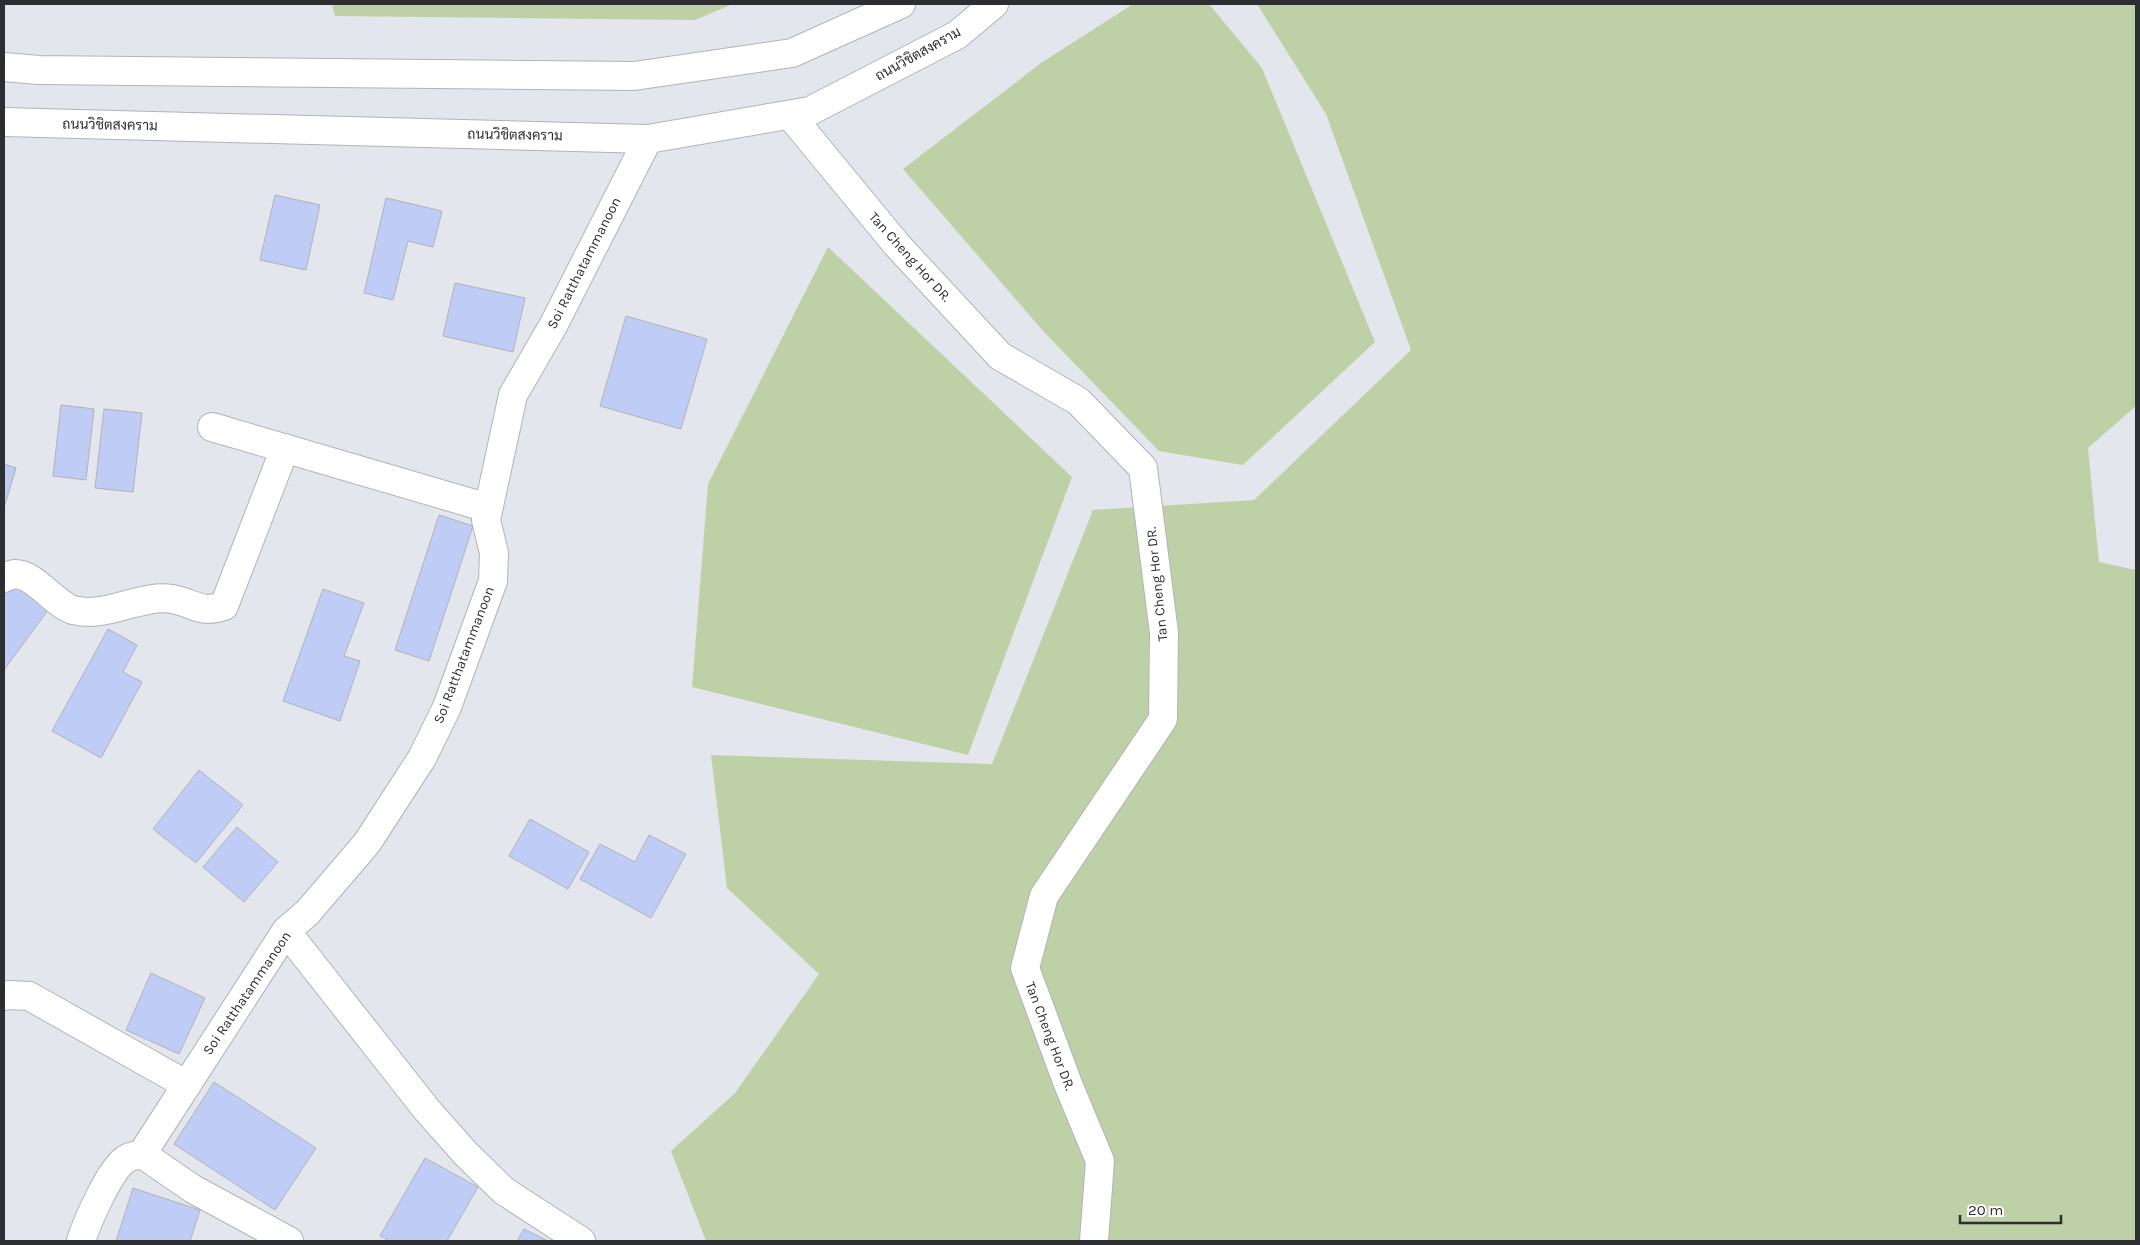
<svg xmlns="http://www.w3.org/2000/svg" width="2140" height="1245" viewBox="0 0 2140 1245" font-family="Karla,Sarabun,sans-serif">
<style>
.green{fill:#bed1a6}
.building{fill:#bfcdf6;stroke:#b0b2b9}
.lines{fill:none;stroke-linecap:round;stroke-linejoin:round}
.minor-casing{stroke:#b1b3ba;stroke-width:30}
.secondary-casing{stroke:#b1b3ba;stroke-width:30}
.minor{stroke:#fff;stroke-width:28}
.secondary{stroke:#fff;stroke-width:28}
.labels{text-anchor:middle;dominant-baseline:central;stroke-width:4.5;stroke-linejoin:round;paint-order:stroke}
.street-label{font-size:14px;fill:#2d2e31;stroke:#fff}
</style>
<rect width="100%" height="100%" fill="#e4e6ed"/>
<path class="green" d="M332,4h401l-38,16 -360,-4z
M1133,4h76l53,64 113,274 -132,123 -84,-14 -115,-119 -141,-163 138,-106z
M1257,4h879v402l-48,42 11,114 37,8v671h-1430l-35,-90 64,-58 84,-119 -92,-86 -16,-133 281,9 101,-254 161,-10 157,-150 -85,-236z
M828,247l244,230 -104,278 -276,-68 16,-203z"/>
<path class="building" d="M275,195l45,10 -14,65 -46,-10z
M386,198l56,13 -9,36 -25,-6 -15,59 -29,-7z
M455,283l70,15 -12,54 -70,-16z
M626,316l81,23 -26,90 -81,-23z
M61,405l33,4 -8,71 -33,-4z
M104,409l38,4 -9,79 -38,-4z
M4,464l12,4 -12,40z
M439,515l34,11 -44,135 -34,-11z
M13,579l38,27 -47,64v-77z
M323,589l41,14 -20,53 16,5 -20,60 -57,-20z
M108,629l29,16 -14,27 19,10 -41,76 -49,-27z
M199,770l44,35 -47,58 -43,-34z
M530,819l59,33 -21,37 -59,-33z
M237,827l41,35 -34,40 -41,-35z
M649,835l37,19 -35,64 -71,-39 20,-35 35,18z
M151,973l54,25 -26,56 -53,-24z
M214,1082l102,66 -41,62 -101,-66z
M425,1158l53,29 -31,54h-57l-10,-5z
M133,1188l67,22 -10,31h2h-76z
M524,1229l24,12h-31z"/>
<g class="lines">
<defs>
<path id="minor" d="M790,115l107,130 103,111 78,45 65,67 21,165 -1,86 -119,177 -19,72 43,116 32,77 -6,80
M212,427l276,81
M4,578c3,-1 7,-4 11,-4 20,0 39,30 58,36 33,9 67,-16 99,-11 22,4 28,15 52,7l61,-158
M286,931l141,179 39,44 38,37 77,50
M4,996l5,-1 20,1 158,89
M81,1241c6,-19 29,-72 45,-82 4,-3 11,-4 16,-5
M289,1241l-96,-52 -51,-35 144,-223 21,-18 60,-70 55,-85 25,-51 46,-126 1,-28 -8,-33 27,-125 41,-71 94,-185"/>
<path id="secondary" d="M4,67l35,3 595,6 158,-23 109,-49
M4,122l644,17 162,-28 147,-76 37,-31"/>
</defs>
<use href="#minor" class="minor-casing"/>
<use href="#secondary" class="secondary-casing"/>
<use href="#minor" class="minor"/>
<use href="#secondary" class="secondary"/>
</g>
<g class="labels">
<g class="street-label">
<text transform="translate(918 54) rotate(-29)">ถนนวิชิตสงคราม</text>
<text transform="translate(110 125) rotate(1)">ถนนวิชิตสงคราม</text>
<text transform="translate(515 135) rotate(1)">ถนนวิชิตสงคราม</text>
<text transform="translate(910 257) rotate(48)">Tan Cheng Hor DR.</text>
<text transform="translate(584 263) rotate(-63)">Soi Ratthatammanoon</text>
<text transform="translate(1157 584) rotate(-96)">Tan Cheng Hor DR.</text>
<text transform="translate(464 655) rotate(-69)">Soi Ratthatammanoon</text>
<text transform="translate(247 993) rotate(-56)">Soi Ratthatammanoon</text>
<text transform="translate(1050 1036) rotate(69)">Tan Cheng Hor DR.</text>
</g>
</g>
<rect width="2140" height="1245" fill="none" stroke="#2d2e31" stroke-width="10"/>
<path d="M1960 1215v8h101v-8" fill="none" stroke="#2d2e31" stroke-width="2.5"/>
<text x="1968" y="1215" font-size="15" fill="#2d2e31" stroke="#ffffff" stroke-width="4" paint-order="stroke">20 m</text>
</svg>
